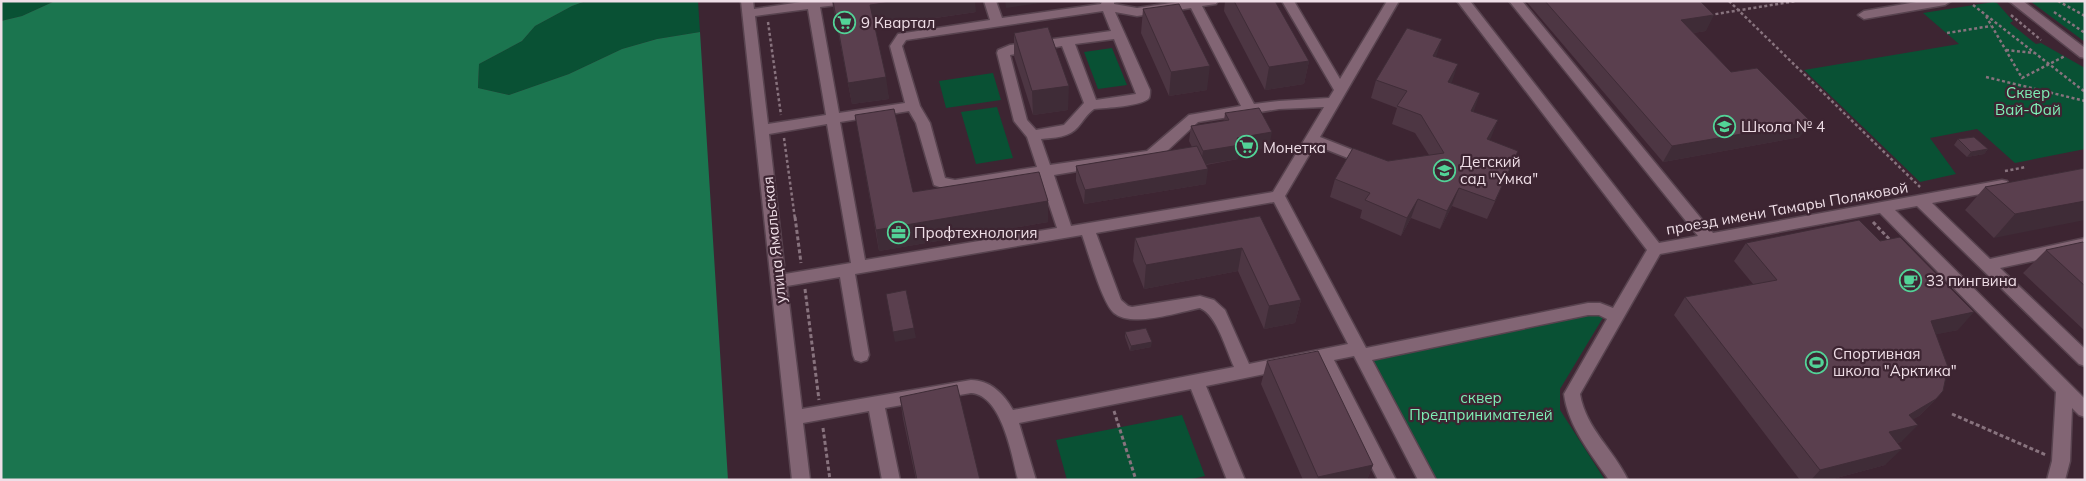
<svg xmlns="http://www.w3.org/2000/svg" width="2086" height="481" viewBox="0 0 2086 481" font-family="Mulish,sans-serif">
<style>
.green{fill:#095134}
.forest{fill:#1b754f}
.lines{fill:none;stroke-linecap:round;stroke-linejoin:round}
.minor-casing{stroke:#58434f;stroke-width:3}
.path-far1{stroke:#88737e;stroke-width:2.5;stroke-dasharray:3 2.5;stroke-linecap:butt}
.path{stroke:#88737e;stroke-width:3;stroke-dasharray:4 2.5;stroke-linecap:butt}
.minor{fill:#826574;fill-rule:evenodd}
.wall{fill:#4d3643}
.shaded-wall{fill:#3f2c37}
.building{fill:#5a3f4e;stroke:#3f2c37}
.labels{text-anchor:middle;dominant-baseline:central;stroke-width:4.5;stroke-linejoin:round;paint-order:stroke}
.poi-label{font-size:15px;fill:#efdee7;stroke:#3d2532;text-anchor:start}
.park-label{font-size:15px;fill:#7ef0b6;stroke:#3d2532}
.street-label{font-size:15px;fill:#efdee7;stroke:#3d2532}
</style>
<rect width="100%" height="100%" fill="#3d2532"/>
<path class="green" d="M1,1h54l-33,15 -21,5z
M586,1h112l2,31 -43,7 -35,10 -53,25 -60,21 -31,-7 1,-24 43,-23 13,-15 37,-20z
M2030,1h55v41z
M1993,2l4,1 16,18 -3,2 26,21 5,-1 44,25v81l-70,14 -38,-34 -47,9 26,36 -36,8 -116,-112 155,-26 -36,-31z
M1112,48l15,37 -29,4 -14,-37z
M993,73l8,27 -55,8 -7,-27z
M997,107l16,51 -37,6 -15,-52z
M1607,311l-47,78v21l45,70h-178l-65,-125z
M1182,415l23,61 -17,4h-121l-11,-40z"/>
<path class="forest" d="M55,1h531l-14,5 -37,20 -13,15 -43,23 -1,24 31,7 60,-21 53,-25 35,-10 43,-7 28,448h-727v-459l21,-5z"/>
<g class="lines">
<defs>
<path id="minor" d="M741,1h12l1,8 54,-8h35l-6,4 -17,2 19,106 66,-10 -15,-57 8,-12 92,-14 -6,-19h12l6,17 99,-14 1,-3h12v3l23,4 48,-7h33l-2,3 -14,2 52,98 25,-3 50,-3 5,-8 -52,-89h12l46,78 47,-78h12l-79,136 53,21 2,3 -2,3 -5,2 -53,-21 -30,51 81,152 222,-45h12l13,5 34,-58 -190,-249h13l189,242 39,-7 -189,-235h13l191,232 289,-53 5,1 2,4 -2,4 -75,14 58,56 95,-21v12l-85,18 85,81v17l-6,-2 -162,-158 -22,4 190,189v18l-6,-2 -7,-7 -2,53 -5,19h-18l5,-19 4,-69 -176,-179 -220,41 -80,140c6,35 34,56 48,86h-19c-18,-26 -41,-54 -45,-86l43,-75 -8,-4h-11l-216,45 64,120h-18l-64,-124 -20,4 62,120h-18l-59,-117 -113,23 39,94h-18l-36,-91 -172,34 17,57h-18c-6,-24 -16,-85 -47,-87l-86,15 15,72h-18l-13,-69 -66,12 7,57h-18zM1191,8l50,98 -52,9 -42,36 -97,14 -9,-26c13,-1 29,-2 37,-12 6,-7 9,-13 16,-18 11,-1 49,-3 55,-11 1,-2 1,-5 1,-8l-35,-78 22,4zM808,9l18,106 -58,9 -13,-108zM1103,11l8,20 -101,14 -12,5 -1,3 17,68 13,16 10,30 -82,13 -10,-2 -15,-55 -10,-17 -18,-60 4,-6zM1114,39l22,55 -40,6 -21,-56zM1062,46l22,57 -20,22 -28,5 -9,-10 -17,-65zM1324,107l-51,85 -202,34 -17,-51 101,-17 12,-7 31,-29 81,-13zM909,111l7,12 18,62 11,4 10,1 85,-13 17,51 -192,32 -25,-138zM827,124l24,139 -66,11 -16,-140zM1274,202l74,142 -99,20 -24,-54 -11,-10 -14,-4 -68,11 -4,-1 -7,-6 -25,-67zM1082,235c6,16 20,68 32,78 18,15 65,-1 86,-5 17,7 26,42 34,59l-221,43c-9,-16 -23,-30 -42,-30l-169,29 -15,-123 53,-9 13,78 2,5 6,2 6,-2 2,-5 -14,-81z
M1922,1h29l-6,4 -81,14 -6,-4 6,-4z
M2009,1h14l62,47v10l-5,-1z"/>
</defs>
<use href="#minor" class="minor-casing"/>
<path class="path-far1" d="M1729,1l191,186
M2058,1l27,15
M1973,5l112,87
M2054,12l31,21
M1710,15l86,-14
M2011,15l30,25
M1986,16l36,62 43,-22
M768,22l13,93
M1947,33l44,-7
M2006,50l28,3
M1986,77l99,24
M784,138l11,81
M2005,171l21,-4"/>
<path class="path" d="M795,217l6,46
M1873,222l18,19
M805,289l14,111
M1114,411l22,69
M1952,414l94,41
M823,428l7,52"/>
<use href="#minor" class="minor"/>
</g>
<path class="wall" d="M832,1l144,11 -101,15 14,72 -37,5z
M1225,1h9l75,60 -5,23 -39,6 -41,-79z
M1526,1h174l6,30 -13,2 38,39 69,65 -137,25z
M1143,9l64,81 -38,6 -28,-63z
M1014,33l54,77 -35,5 -19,-59z
M1436,57l15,26 22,29 25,8 -9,20 21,29 -23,50 -35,-13 -12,23 -29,-11 -10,18 -41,-18 2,-8 -32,-13 5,-18 53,-18 41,-6 -14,-22 -23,-9 5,-16 -26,-10 5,-18z
M1225,113l44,34 -30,5 -1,7 -32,6v19l-122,20 -8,-23v-15l116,-19 -3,-6 2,-15 33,-5z
M855,115l58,77 135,30 -169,29z
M1958,139l30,10 -4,5 -17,3 -13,-12z
M2085,168l-91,70 -29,-28 20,-23z
M1260,216l41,84 -6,23 -31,6 -26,-58 -94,18 -11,-28 2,-23z
M1746,243l212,87 -22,4v65l-17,17 -6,3 -12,23 -4,1 -12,22 -56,15h-29l-126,-165 11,-18 68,-13 -19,-23z
M2085,244v87l-62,-58 23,-23z
M1125,332l26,15 -21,4 -5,-14z
M1267,361l106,104 -6,15h-64l-42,-96z
M900,397l80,83h-64l-13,-61z"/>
<path class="shaded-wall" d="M898,1h77l1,11 -103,15 -3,-22z
M1005,1h50l-49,7z
M1714,15l-8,16 -33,5 8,-16z
M1442,39l-6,18 -3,-1z
M1309,61l-5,23 -39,6 4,-23z
M1458,64l-6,18 -10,18 6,-18z
M1210,66l-3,24 -38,6 2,-24z
M886,77l3,22 -37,5 -4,-21z
M1069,86l-1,24 -35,5 -1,-24z
M1480,93l-6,18 -10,18 7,-18z
M1498,120l-7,18 -11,20 7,-19z
M1811,122l-11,15 -137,25 9,-16z
M1272,132l-3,15 -30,5 -1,7 -37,6 2,-14 34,-13z
M1988,149l-4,5 -17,3 4,-5z
M1208,169l-2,15 -122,20 1,-14z
M1459,188l-7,18 -12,23 7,-18z
M1418,199l-7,19 -10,18 6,-18z
M1048,201v21l-169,29 -3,-21z
M2085,201v19l-91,18 21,-24z
M1242,248l-4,23 -94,18 2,-24z
M1301,300l-6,23 -31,6 5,-23z
M1974,312l-16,18 -44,9 17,-18z
M914,328l2,10 -21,4 -2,-10z
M1152,342l-1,5 -21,4 1,-5z
M1936,399l-17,17 -26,15 25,-6 -17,17 -29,7 17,-17 20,-17z
M1902,449l-17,16 -56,15h-18l9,-10z
M1373,465l-6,15h-50l1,-3z"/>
<path class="building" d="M833,1h65l-28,4 16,72 -38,6z
M1234,1h41l34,60 -40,6z
M1545,1h155l14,14 -33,5 50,52 26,-4 54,54 -139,24z
M1179,4l31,62 -39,6 -28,-63z
M1048,27l21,59 -37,5 -18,-58z
M1407,28l35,11 -9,17 25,8 -10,18 32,11 -9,18 27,9 -11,19 31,12 -23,50 -36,-13 -12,23 -29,-12 -11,19 -42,-18 5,-7 -35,-14 18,-31 35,13 56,-8 -23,-38 -24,-9 10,-15 -31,-11z
M1259,108l13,24 -35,6 3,7 -37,6 -12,-25 38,-6 -4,-7z
M894,109l19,83 126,-20 9,29 -172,29 -21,-115z
M1974,137l14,12 -17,3 -13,-13z
M1197,146l11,23 -123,21 -9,-24z
M2085,168v33l-70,13 -30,-27z
M1260,216l41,84 -32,6 -27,-58 -96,17 -11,-27z
M1859,220l21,21 20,-4 74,75 -43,9 17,46 -5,24 -7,8 -27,16 9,10 -29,7 13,17 -82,21 -135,-173 92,-17 -31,-37z
M2083,242l2,2v42l-39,-36z
M906,290l8,38 -21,4 -7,-38z
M1146,328l6,14 -21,4 -6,-14z
M1318,351l55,114 -55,12 -51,-116z
M957,385l23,95h-63l-17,-83z"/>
<defs>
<symbol id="supermarket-ring" viewBox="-11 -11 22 22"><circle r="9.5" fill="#3d2532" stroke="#52d397" stroke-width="1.5"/><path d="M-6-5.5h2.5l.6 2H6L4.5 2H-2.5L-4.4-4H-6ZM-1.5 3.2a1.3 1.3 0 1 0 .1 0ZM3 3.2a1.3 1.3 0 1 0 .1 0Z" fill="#52d397"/></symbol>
<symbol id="school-ring" viewBox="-11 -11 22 22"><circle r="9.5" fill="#3d2532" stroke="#52d397" stroke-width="1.5"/><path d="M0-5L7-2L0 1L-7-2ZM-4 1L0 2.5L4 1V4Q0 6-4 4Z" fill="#52d397"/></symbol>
<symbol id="office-ring" viewBox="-11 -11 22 22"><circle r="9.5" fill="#3d2532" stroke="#52d397" stroke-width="1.5"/><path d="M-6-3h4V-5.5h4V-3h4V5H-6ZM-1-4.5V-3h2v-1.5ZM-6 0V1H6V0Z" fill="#52d397"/></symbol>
<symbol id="cafe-ring" viewBox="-11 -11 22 22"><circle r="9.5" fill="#3d2532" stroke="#52d397" stroke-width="1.5"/><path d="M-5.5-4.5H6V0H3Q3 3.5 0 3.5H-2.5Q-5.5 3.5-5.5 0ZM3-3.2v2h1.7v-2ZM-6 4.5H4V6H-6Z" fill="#52d397"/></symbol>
<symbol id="stadium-ring" viewBox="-11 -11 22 22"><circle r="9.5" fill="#3d2532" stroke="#52d397" stroke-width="1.5"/><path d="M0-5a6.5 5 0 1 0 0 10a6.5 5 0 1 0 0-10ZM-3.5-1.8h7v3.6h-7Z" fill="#52d397"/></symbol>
</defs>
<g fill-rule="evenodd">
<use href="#supermarket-ring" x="832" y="10" width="25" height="25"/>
<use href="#school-ring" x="1712" y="114" width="25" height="25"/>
<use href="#supermarket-ring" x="1234" y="134" width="25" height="25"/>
<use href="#school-ring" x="1432" y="158" width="25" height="25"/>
<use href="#office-ring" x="886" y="220" width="25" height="25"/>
<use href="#cafe-ring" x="1898" y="268" width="25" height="25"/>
<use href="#stadium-ring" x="1804" y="350" width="25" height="25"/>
</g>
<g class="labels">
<g class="poi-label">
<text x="861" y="22">9 Квартал</text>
<text x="1741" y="126">Школа № 4</text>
<text x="1263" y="147">Монетка</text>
<text x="1460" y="161">Детский<tspan x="1460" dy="17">сад "Умка"</tspan></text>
<text x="914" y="232">Профтехнология</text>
<text x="1926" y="280">33 пингвина</text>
<text x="1833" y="353">Спортивная<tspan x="1833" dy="17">школа "Арктика"</tspan></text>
</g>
<g class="park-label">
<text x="2028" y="92">Сквер<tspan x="2028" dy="17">Вай-Фай</tspan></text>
<text x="1481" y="397">сквер<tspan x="1481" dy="17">Предпринимателей</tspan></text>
</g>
<g class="street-label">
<text transform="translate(1787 208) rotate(-10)">проезд имени Тамары Поляковой</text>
<text transform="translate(774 240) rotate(-96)">улица Ямальская</text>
</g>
</g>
<rect width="2086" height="481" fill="none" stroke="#efdee7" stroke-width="5"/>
</svg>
